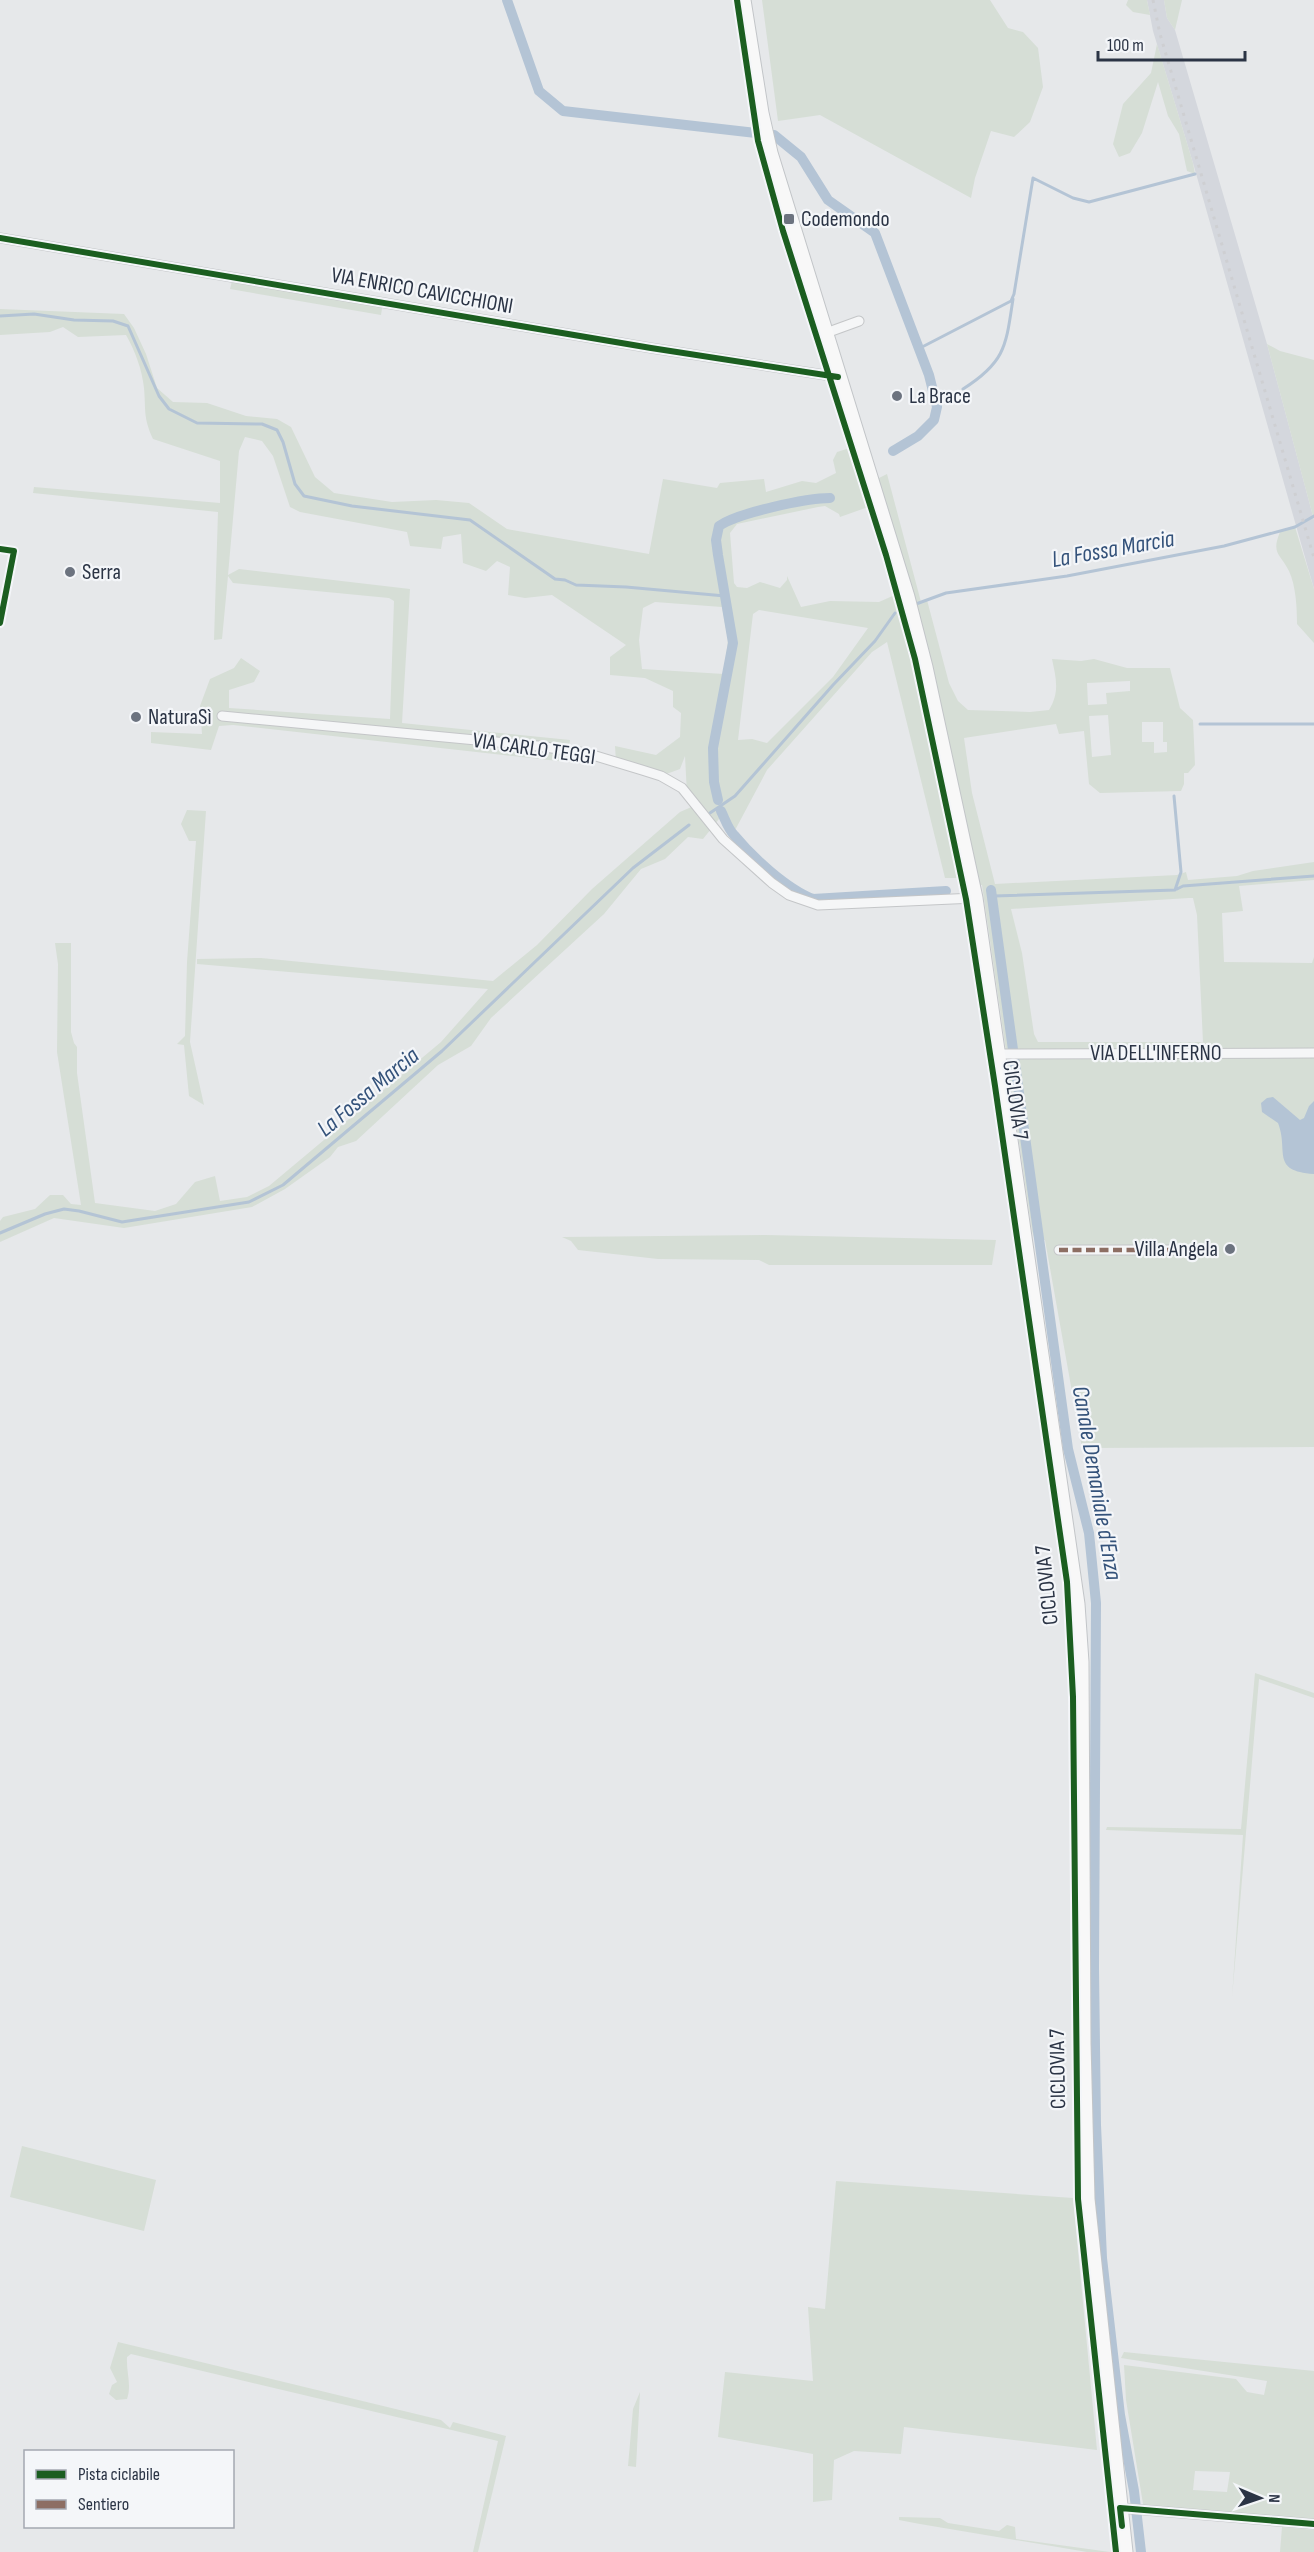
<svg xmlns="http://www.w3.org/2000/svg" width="1314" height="2552" viewBox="0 0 1314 2552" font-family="'Sofia Sans Condensed',sans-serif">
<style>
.built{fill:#d4d7dd}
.green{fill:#d6ded6;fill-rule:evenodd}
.water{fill:#b4c4d5}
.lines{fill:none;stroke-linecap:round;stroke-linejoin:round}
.stream{stroke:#b4c4d5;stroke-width:3}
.canal{stroke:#b4c4d5;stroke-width:10}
.street-casing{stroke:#c4c6c8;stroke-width:11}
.primary-casing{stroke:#c2c5c8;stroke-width:17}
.street{stroke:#f5f6f7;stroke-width:9}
.primary{stroke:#f8f8f8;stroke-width:15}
.rail{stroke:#cecfd2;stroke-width:3;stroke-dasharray:3 6;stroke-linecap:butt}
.quiet{stroke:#8d6e63;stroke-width:4.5;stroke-dasharray:9 4.5;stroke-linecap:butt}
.cycleway-casing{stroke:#f4f6f9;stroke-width:10}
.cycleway{stroke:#1b5e20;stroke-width:6}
.poi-dot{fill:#6c737f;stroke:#f4f6f9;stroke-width:2}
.labels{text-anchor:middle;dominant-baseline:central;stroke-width:4.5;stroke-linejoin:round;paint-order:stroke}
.poi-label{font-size:22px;fill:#2b3445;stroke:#f4f6f9;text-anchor:start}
.street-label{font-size:22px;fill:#2b3445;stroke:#f4f6f9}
.water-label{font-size:24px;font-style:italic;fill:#34527a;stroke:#f4f6f9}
</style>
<rect width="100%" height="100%" fill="#e6e8ea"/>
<path class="built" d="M1147,0h17l3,18 8,12 92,314 47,176v69l-121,-426 -40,-132z"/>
<path class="green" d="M762,0h228l18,28 15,4 15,16 5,39 -13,35 -16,15 -23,-6 -16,47 -4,20 -151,-83 -42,6z
M1128,0h19l3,15 -17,-3 -7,-7z
M1164,0h18l-7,30 -8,-12z
M1157,44l36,119 2,11 -8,-3 -8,-37 -11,-18 -10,-34 -16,51 -12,20 -11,4 -6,-13 10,-40 28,-31z
M233,277l150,25 -2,13 -151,-26z
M0,309l124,5 10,14 12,26 11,34 16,14 34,1 39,13 31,3 14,8 24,50 19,16 58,9 44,-2 33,3 38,26 142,25 14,-75 54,9 3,-5 44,-4 2,13 36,-11 14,2 20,-10 -3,-13 4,-8 16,-5 18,59 -31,11 -1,-3 -14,-8 -7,1 -81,17 -7,9 4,50 3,4 10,1 13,-6 20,6 7,-8v-4l14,31 29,-6 49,1 18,-8 35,139 31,145h-18l-58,-236 -15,10 -105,118 -34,64 -12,-22 -2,7 -16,20 -15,-2 -23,22 -24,10 -37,45 -113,104 -20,28 -33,19 -82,76 -18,6 -8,10 -45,32 -33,18 -128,21 -70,-10 -54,24v-21l3,-4 32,-8 15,-14h13l8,9 10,1 -24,-153 1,-88 -3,-21h16v89l3,11 3,4v26l18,130 60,8 21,-7 19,-22 20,-6 5,25 27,-4 22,-11 172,-144 47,-53 -291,-25v-5l64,-1 232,23 44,-36 55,-56 88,-77 16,-7 -9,-11 -2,-38 -5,13 -19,7 -45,-14 -1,-16 41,9 24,-18 1,-24 -8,-6v-16l-28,-13 -35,-3v-18l16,-12 -74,-50 -27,3 -17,-3 2,-28 -13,-6 -11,10 -23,-8 -2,-29 -18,3 -2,12 -31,-3 -3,-14 -107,-20 -10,-5 -17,-51 -11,-15 -17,-4 -6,14 -11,124 11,-6 171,20 -8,134 168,17 -3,22 -334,-37 -14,1 -8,24 -60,-7v-11l51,2 -2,-28 10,-27 24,-11 7,-10 19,13 -6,11 -25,8v18l161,11 4,-118 -5,-3 -156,-15 -5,-7 -6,63 -8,1 4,-128 -185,-19 1,-6 186,16v-42l-67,-22c-10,-22 -7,-28 -9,-51 -2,-19 -9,-37 -18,-53l-48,2 -15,-10 -13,5 -50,3zM655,602l67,5 6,33 -4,34 -82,-5 -3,-29 4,-32zM759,610l109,18 -35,49 -66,66 -15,-4 -14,1 15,-126z
M1267,344l13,7 34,9v160z
M887,474l34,128 6,-2 22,83 9,18 10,9 62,2 19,-2c11,-18 7,-32 3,-51l29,2 13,-2 33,9h43l10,40 13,12 2,45 -7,8h-4v11l-3,7 -81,2 -11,-9 -5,-53 -25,3 -3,-10 -92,14 8,55 23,91 182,-9 9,-3 2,8 49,-4 16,-5 61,-9v18l-75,6 4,25 -21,2 2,49 88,1 2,-6v490l-232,1 -37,-208h-10l-3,-9 -50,-346h-10l-101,-403zM1130,681v10l-24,2 1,11 -19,1 -1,-22zM1108,715l3,40 -19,2 -3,-41zM1142,722h21v20h4v10l-13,1v-11h-12zM1189,898h4l4,17 6,127h-165l-4,-8 -12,-81 -11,-44z
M1295,527l19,62v54l-17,-19c0,-16 -1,-38 -8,-53 -9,-18 -18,-17 -9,-39z
M187,810l19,1 -16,231 14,63 -15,-9 -5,-51 -7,-1 8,-8 2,-74 9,-121h-7l-8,-17z
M766,1235l230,5 -4,25h-223l-10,-5 -101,-1 -80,-9 -7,-9 -9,-4z
M1255,1673l59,20v5l-55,-19 -27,319 11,-163 -137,-5 1,-3 134,2z
M22,2146l134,34 -12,51 -134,-34z
M836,2181l237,17 24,252 -193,-23 -3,27 -47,-3 -20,9 -2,40 -19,2v-48l-95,-17 7,-65 88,9 -5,-74 17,2z
M118,2342l323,78 9,8 3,-6 53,14 -28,116h-5l25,-111 -367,-87 -4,3c-1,15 5,28 0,42l-11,1 -7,-6 3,-9 5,-3 -7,-14z
M1124,2352l190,19v153l-170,-14 -18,-110 -2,-35 112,14 11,13 17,3 3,-14 -146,-23zM1195,2471l35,1 -3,20 -34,-2z
M640,2392l-4,75 -8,-1 5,-57z
M899,2517l41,1 8,5 51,8 8,-6 8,2 1,12 94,13h-23l-167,-28 -21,-4z
M1282,2527l32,3v22h-34z"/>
<path class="water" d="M1273,1097l27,23 4,-2 5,-12 5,-5v73c-44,-3 -25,-23 -36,-51l-16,-11 -1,-9 6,-5z"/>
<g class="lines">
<path class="stream" d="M0,316l34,-2 40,6 39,1 15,5 31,70 10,13 28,14 65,1 15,6 6,12 12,42 9,12 48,10 118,14 85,59 10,1 11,5 50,2 99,9
M924,346l87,-45 3,-7 19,-116 40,20 16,4 106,-28
M963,389c43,-27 43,-44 50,-90
M916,604l30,-11 121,-17 157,-30 71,-19 19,-11
M1200,724h114
M710,813l25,-17 98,-111 42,-44 20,-28
M1177,889l6,-3 131,-10
M994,896l181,-6 6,-18 -7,-76
M0,1233l45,-19 19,-5 15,2 43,11 127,-20 34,-17 159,-134 191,-183 56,-43"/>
<path class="canal" d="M507,0l32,91 24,20 193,22
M774,135l27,22 27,43 47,33 19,50 35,92 8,32 -3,13 -16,16 -25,15
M718,800l-4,-18 -1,-34 20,-105 -15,-88 -2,-15 3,-14c18,-13 88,-28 111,-28
M721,811c4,8 7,18 13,24 18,22 53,54 79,64l133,-8
M991,890l77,559 21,84 7,70 -2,365 2,157 6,133 18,157 14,76 7,61"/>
<defs>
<path id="street" d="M0,238l651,110 187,29
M826,333l33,-12
M222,716l316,30 48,7 56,17 19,6 21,12 41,51 49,44 17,12 29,10 157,-7
M998,1054l316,-1
M1059,1250h127
M1120,2508l194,16"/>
<path id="primary" d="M743,0l18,113 9,40 137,444 18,70 50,231 102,706 4,58 2,381 4,156 38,353"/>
</defs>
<use href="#street" class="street-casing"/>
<use href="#primary" class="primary-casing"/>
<use href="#street" class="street"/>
<use href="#primary" class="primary"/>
<path class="rail" d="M1153,0l7,34 154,524"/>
<path class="quiet" d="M1059,1250h127"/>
<defs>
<path id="cycleway" d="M737,0l21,141 25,90 103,324 29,104 51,240 29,187 72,496 6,115 5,502 38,353
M0,238l651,110 187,29
M0,549l14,2 -14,72
M1122,2526l-2,-18 194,16"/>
</defs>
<use href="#cycleway" class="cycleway-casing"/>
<use href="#cycleway" class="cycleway"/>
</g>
<g class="poi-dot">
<rect x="783" y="213" width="12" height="12" rx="3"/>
<circle cx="897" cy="396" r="6"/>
<circle cx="70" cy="572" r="6"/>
<circle cx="136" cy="717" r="6"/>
<circle cx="1230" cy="1249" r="6"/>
</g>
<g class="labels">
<g class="poi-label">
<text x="801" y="219">Codemondo</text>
<text x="909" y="396">La Brace</text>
<text x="82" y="572">Serra</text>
<text x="148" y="717">NaturaSì</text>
<text x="1218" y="1249" text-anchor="end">Villa Angela</text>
</g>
<g class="street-label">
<text transform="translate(422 291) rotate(10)">VIA ENRICO CAVICCHIONI</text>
<text transform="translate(534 749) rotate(8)">VIA CARLO TEGGI</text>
<text x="1156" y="1053">VIA DELL'INFERNO</text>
<text transform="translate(1015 1100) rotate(82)">CICLOVIA 7</text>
<text transform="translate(1047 1585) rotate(-96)">CICLOVIA 7</text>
<text transform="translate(1058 2069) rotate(-91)">CICLOVIA 7</text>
</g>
<g class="water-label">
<text transform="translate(1113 549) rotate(-10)">La Fossa Marcia</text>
<text transform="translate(368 1092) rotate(-40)">La Fossa Marcia</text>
<text transform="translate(1097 1483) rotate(80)">Canale Demaniale d'Enza</text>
</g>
</g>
<rect x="24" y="2450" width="210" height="78" fill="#f4f6f9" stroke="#a4a8b1" stroke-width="1.5"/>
<rect x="36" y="2470" width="30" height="9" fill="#1b5e20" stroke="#a4a8b1" stroke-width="1.5"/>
<text x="78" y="2480" font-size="18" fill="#2b3445">Pista ciclabile</text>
<rect x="36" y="2500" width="30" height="9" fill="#8d6e63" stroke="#a4a8b1" stroke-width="1.5"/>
<text x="78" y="2510" font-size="18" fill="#2b3445">Sentiero</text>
<g transform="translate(1260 2498) rotate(92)" stroke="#f4f6f9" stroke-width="4.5" paint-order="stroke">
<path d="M0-4.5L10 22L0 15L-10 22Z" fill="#2b3445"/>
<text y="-9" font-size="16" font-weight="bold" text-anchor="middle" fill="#2b3445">N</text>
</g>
<path d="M1098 51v9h147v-9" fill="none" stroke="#2b3445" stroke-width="3"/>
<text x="1107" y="51" font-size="18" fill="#2b3445" stroke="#f4f6f9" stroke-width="4.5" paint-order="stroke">100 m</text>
</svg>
